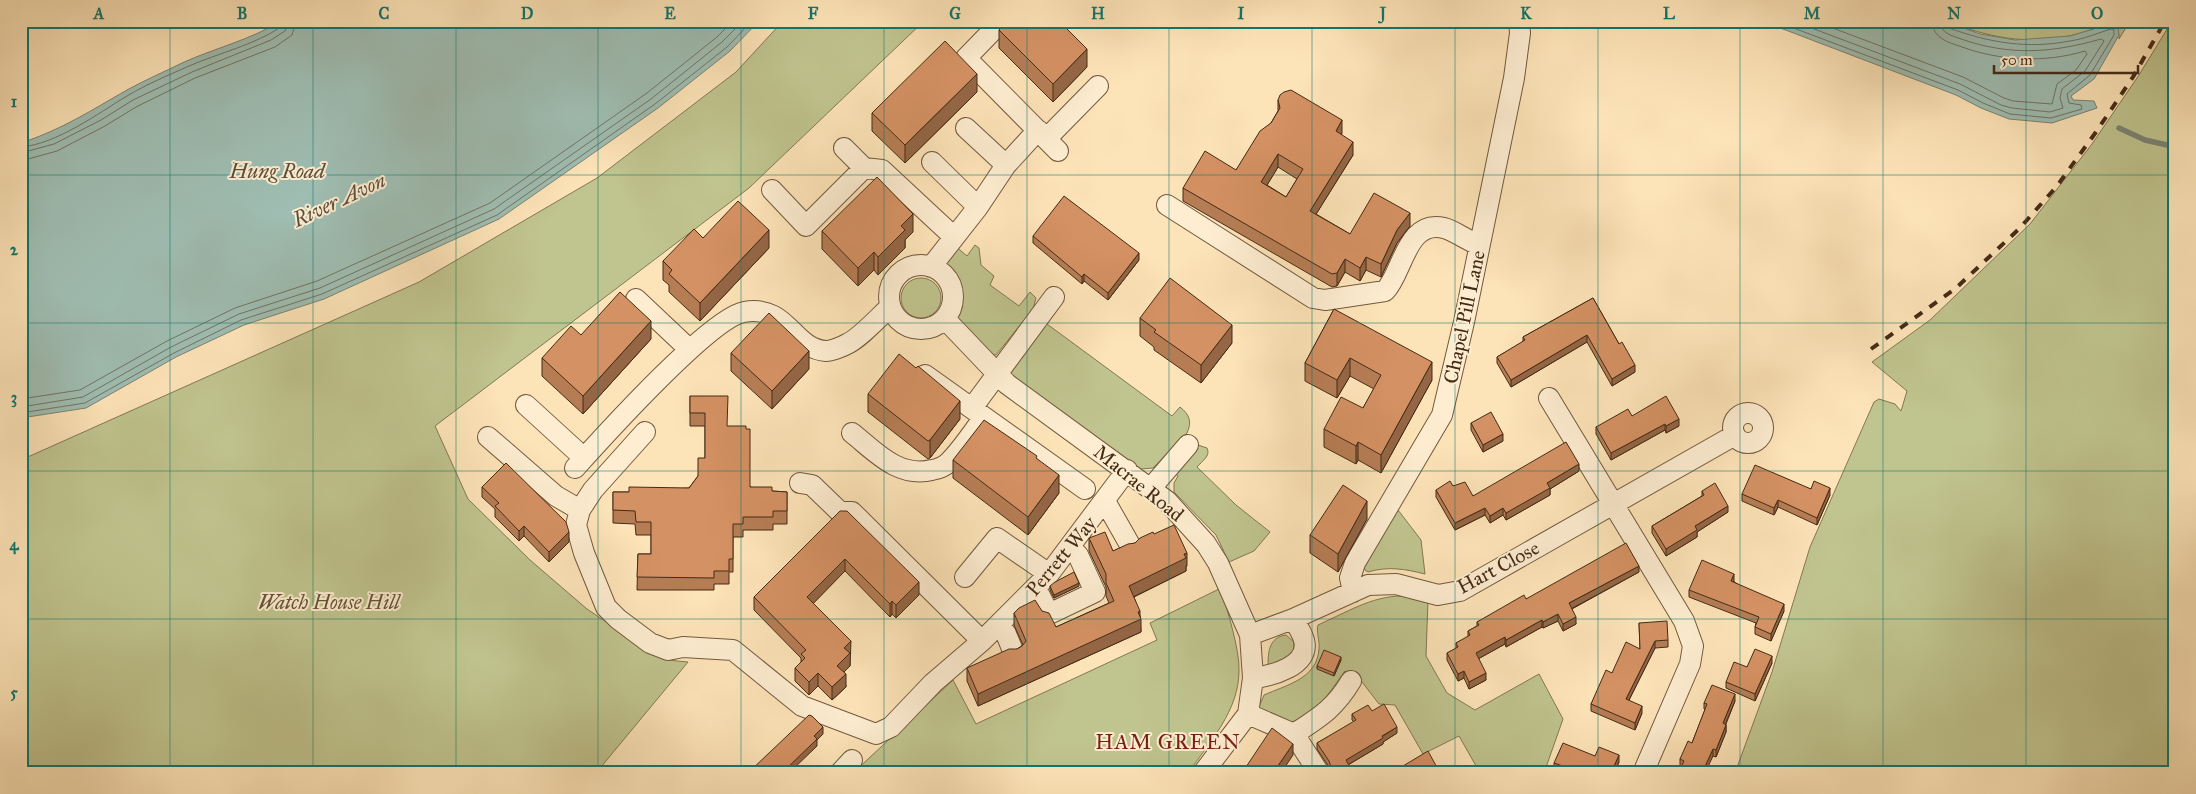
<svg xmlns="http://www.w3.org/2000/svg" width="2196" height="794" viewBox="0 0 2196 794" font-family="'IM FELL Great Primer',serif">
<style>
.green{fill:#c0c48e;stroke:#827852}
.water{fill:#9fbeb3;stroke:#7b8374}
.lines{fill:none;stroke-linecap:round;stroke-linejoin:round}
.shore{stroke:#727464;stroke-width:1}
.stream{stroke:#7b8374;stroke-width:5.5}
.minor-casing{stroke:#72593e;stroke-width:22}
.minor{stroke:#feedd1;stroke-width:20}
.rail{stroke:#442b16;stroke-width:4;stroke-dasharray:9 9;stroke-linecap:butt}
.wall{fill:#b67d55;stroke:#442b16;fill-rule:evenodd}
.shaded-wall{fill:#946645;stroke:#442b16}
.building{fill:#d49163;stroke:#442b16;fill-rule:evenodd}
.grid{fill:none;stroke:#0f766e;stroke-width:1;stroke-opacity:0.55}
.labels{text-anchor:middle;dominant-baseline:central;stroke-width:4;stroke-linejoin:round;paint-order:stroke}
.street-label{font-size:20px;fill:#442b16;stroke:#feedd1}
.park-label{font-size:20px;font-style:italic;fill:#635134;stroke:#feedd1}
.water-label{font-size:21px;font-style:italic;fill:#5b503d;stroke:#feedd1}
.neighbourhood-label{font-size:21px;letter-spacing:1px;fill:#7a1f14;stroke:#feedd1}
.neatline{fill:none;stroke:#0f766e;stroke-width:2}
.grid-label{font-size:16px;text-anchor:middle;font-weight:bold;fill:#0f766e}
</style>
<rect width="100%" height="100%" fill="#fde4b8"/>
<filter id="stains"><feTurbulence type="fractalNoise" baseFrequency=".004" numOctaves="4"/><feColorMatrix values="0 0 0 0 .2 0 0 0 0 .09 0 0 0 0 .02 0 0 0 .5 -.17"/></filter>
<radialGradient id="worn" r=".72"><stop offset=".6" stop-color="#630" stop-opacity="0"/><stop offset="1" stop-color="#630" stop-opacity=".3"/></radialGradient>
<path class="green" d="M783,21h141l-175,167 -314,238 33,73 62,61 57,49 52,35 28,16 21,2 -92,111h-575v-313l398,-178 178,-104 139,-106z
M1945,21h185l-11,18v-4l-5,-12c-15,3 -30,10 -45,13 -46,9 -80,1 -124,-15z
M2172,21h3v752h-440l37,-101 38,-125 64,-145 5,-3 16,5 6,7 6,-20 -35,-29 58,-42 100,-96 62,-80 47,-69z
M954,245l13,11 8,-11 4,3 2,17 13,11 -4,9 29,21 11,-14 6,6 -3,11 -37,46h-5l-37,-37 3,-26 -5,-15 -8,-12z
M901 298a20 20 0 1 1 40 0a20 20 0 1 1-40 0Z
M1055,312l-8,12 125,92 8,-9c10,8 12,15 7,26l-34,35 -12,1 -11,-7 -117,-85 -4,-5z
M1198,445l9,3c4,8 -5,13 -10,19l39,38 34,27 -16,19 -25,11 -13,-27 -42,-43v-9l4,-7 -5,-4 20,-24z
M1398,510l23,30 4,34c-20,-5 -37,-8 -57,-2l-3,-2 -2,-6z
M1221,588c6,22 19,62 18,83 0,39 -29,71 -51,102h-335l100,-93 23,44 181,-84 -7,-17z
M1402,596l26,4 -2,56 21,37 28,17 64,-36 24,45 -19,54h-64l-21,-37 -36,18 -28,-49 -16,-1 -17,-22 -17,-11 -23,32 -27,18 -13,3 -26,-10 8,-19c22,-10 53,-16 55,-46 1,-8 -3,-17 -1,-24 27,-12 54,-29 84,-29z
M1286,635l8,7 -1,14 -25,12c0,-14 0,-31 18,-33z"/>
<path class="water" d="M281,21h478l-29,30 -72,57 -159,111 -175,80 -80,26 -68,32 -90,51 -65,10v-275c42,-14 69,-32 106,-53 18,-10 37,-18 55,-27 33,-15 68,-23 99,-42z
M1762,21h183l35,13 35,6 55,-4 44,-13 4,4 1,8 -25,44 -23,17 2,4 21,1 3,7 -45,15 -43,-4 -28,-11 -25,-13z"/>
<g class="lines">
<path class="shore" d="M1775,21l183,69 25,13 27,11 41,4 31,-9 -1,-4 -12,-2 -2,-9 23,-19 24,-40v-5l-3,-1c-13,4 -27,10 -41,12 -42,8 -80,2 -121,-13l-3,-7
M1793,21l167,63 41,21 11,3 38,4 13,-4 -3,-10 2,-9 23,-18 19,-30 -3,-2c-49,14 -91,17 -140,0 -10,-4 -20,-5 -21,-18
M1814,21l149,56 41,21 9,3 39,3 5,-20 19,-14 11,-16 -2,-3c-40,12 -84,10 -123,-4 -14,-5 -29,-8 -30,-26
M21,147c36,-3 76,-33 106,-51 20,-12 42,-21 62,-30 30,-13 65,-21 92,-39l2,-6
M21,153l33,-9 47,-24 32,-20 59,-28 79,-32 14,-9 4,-10
M21,161l36,-10 48,-25 31,-19 59,-29 80,-31 17,-12 4,-14
M21,399l59,-9 87,-49 68,-33 82,-27 173,-78 157,-110 70,-56 16,-16
M21,407l62,-10 88,-50 68,-33 81,-26 174,-79 157,-110 71,-57 21,-21
M21,413l64,-10 89,-50 67,-33 81,-26 175,-79 158,-111 72,-57 25,-26"/>
<path class="stream" d="M2119,128l26,12 22,5 8,5"/>
<defs>
<path id="minor" d="M1002,21l-36,37 92,93
M966,128l40,37
M1046,139l52,-53
M844,148l20,20 18,2 72,67
M932,162l46,45
M772,190l34,36 58,-58
M1167,205l146,93 12,2 60,-9c18,-18 21,-72 59,-63 9,2 24,13 35,17
M889 297a32 32 0 1 1 64 0a32 32 0 1 1-64 0Z
M931,267l47,-60 28,-42 32,-35
M636,299l53,50
M945,319l62,65 160,117 39,43 12,19 32,72 3,43 -5,36 -45,59
M925,375l160,114
M1549,398l135,223 9,25 -3,18 -47,109
M526,405l58,53
M972,408l82,-111
M1733 428a15 15 0 1 1 30 0a15 15 0 1 1-30 0Z
M645,432l-52,58 -13,20 -4,15 8,28 22,54 12,12 32,24 18,7 15,-3 50,3 69,56 74,28 15,-7 42,-44 49,-42 67,-67 78,-104
M852,433c24,19 46,45 80,37 6,-1 12,-3 17,-8 13,-13 24,-30 35,-45
M488,437l68,59 24,14
M575,468c27,-30 135,-150 169,-156 44,-8 48,37 82,39 5,0 16,-4 21,-7 12,-5 33,-28 43,-37
M800,483l12,2 28,27h12l130,129
M1151,488l37,-43
M1105,501l25,44
M965,577l32,-39 52,36
M1036,588l13,26 46,-22 -17,-37 -8,-7
M1353,592l-3,-14 5,-15 87,-148 22,-93 50,-244 6,-45 -1,-12
M999,625l7,9 7,17
M1250,635l43,-16 75,-34 28,-1 42,11 22,-4 275,-156
M1253,678c18,-2 58,-12 51,-38 -2,-7 -7,-15 -11,-21
M1248,714l46,20 25,39
M1294,734c26,-17 41,-26 57,-53
M840,773l12,-13"/>
</defs>
<use href="#minor" class="minor-casing"/>
<use href="#minor" class="minor"/>
<path class="rail" d="M1871,349l85,-61 63,-59 38,-43 39,-54 37,-55 32,-56"/>
</g>
<path class="wall" d="M999,30l88,37 -34,35 -54,-54z
M977,92l-72,71 -33,-32v-18z
M1278,100l64,33 -1,2 12,20 -37,59 34,20 60,-8 -13,17 -16,34 -15,-7 -6,11 -15,-9 -8,14 -5,1 -149,-86v-13l53,-18 35,-47 7,-12zM1278,167l19,12 -11,18 -19,-12z
M822,231l91,1 -8,8v8l-27,27 -4,-5 -16,16 -36,-37z
M1033,236l106,24 -31,40 -24,-19 -2,3 -49,-41z
M703,238l66,10 -69,73 -31,-29v-7l-6,-5v-19z
M1593,298l42,74 -23,14 -25,-44 -76,45 -14,-24v-6l26,-15v-5z
M1334,309l98,71 -51,93 -23,-13 -2,4 -32,-17v-18l39,-21 11,-19 -24,-13 -13,22 -32,-17v-18z
M1140,318l92,25 -31,40 -47,-33v-3l-14,-11z
M581,335l70,4 -68,75 -41,-38v-18z
M731,353l78,16 -37,40 -41,-38z
M868,394l92,25 -30,39 -2,1 -60,-47z
M690,396l37,30 23,61 22,4 15,1v32h-14v6h-30v7h-10v35h-4v12h-15v6h-77l1,-36h13v-19h-15l-1,-11 -22,-1v-31h16l60,-4 9,-12 7,-18v-32h-15z
M1632,416l47,10 -13,7 -1,-3 -54,30 -15,-26v-7z
M1471,423l32,18 -20,11 -12,-22z
M1037,459l22,34 -31,42 -75,-57v-18z
M1579,471l-29,18v6l-44,25 -3,-5 -13,8 -5,-8 -30,15 -19,-33v-7l17,-4 20,10z
M482,487l87,55 -20,20 -25,-26 -5,5 -24,-24v-8l-13,-12z
M1811,489l19,6 -13,30 -39,-18 -4,8 -32,-14v-7z
M1702,491l26,21 -31,20v5l-31,19 -14,-23v-7l50,-30z
M840,511l79,84 -23,23 -4,-4 -2,3 -45,-46 -32,32 38,51 -1,1v11l-6,6 2,15 -14,13 -14,-14 -9,9 -14,-14v-13l6,-6v-4l-47,-48v-13z
M1367,519l-29,53 -28,-19v-18z
M1154,534l33,32h-1v5l-52,26 6,19 1,16 -163,74 -11,-25v-13l50,-19 6,-4 -9,-20v-12l28,-2 14,16 53,-24 -3,-7v-9l-17,-36v-13l24,13 22,-8z
M1639,572l-67,37 4,15 -13,7 -5,-10 -15,7 -1,-1 -36,20 -1,-3 -27,15 8,21 -17,9 -5,-11 -6,3 -11,-21v-7l9,-4v-6l12,-6v-6l9,-5v-4l49,-23z
M1734,581v1l50,29 -13,30 -16,-7v-7l1,-4 -67,-26v-7z
M1050,586h29l-25,12 -4,-8z
M1639,623l29,17v7l-13,1 -26,52 13,13 -7,17 -44,-19v-7l21,-31 28,-24z
M1341,660l-7,16 -17,-7v-3z
M1772,663l-17,38 -29,-13v-6l21,-15z
M1735,701l-9,23v8l-10,25 -3,-1 -32,10h-1v-7l12,-16 13,-33 -1,-1v-6z
M1372,711l25,22 -14,9v2l-35,21 -18,5 -1,-3 -12,-18v-6l37,-21 -2,-2v-6z
M1595,756l24,6 -5,11h-53l-7,-3v-7z
M1403,766l37,7h-37z"/>
<path class="shaded-wall" d="M1087,49v18l-34,35v-18z
M977,74v18l-72,71v-18z
M1342,120v13l-6,11v-13z
M1353,142v13l-43,69v-13z
M1278,154v13l-17,28v-13z
M1410,213v13l-13,17 -16,34v-13l16,-34z
M913,214v18l-8,8v8l-27,27v-18l23,-31z
M769,230v18l-69,73v-18z
M874,252v18l-16,16v-18z
M1139,253v7l-31,40v-7z
M1366,257v13l-6,11v-13z
M1345,259v13l-8,14v-13z
M1084,274v7l-2,3v-7z
M651,321v18l-68,75v-18z
M1232,325v18l-31,40v-18z
M1587,335v7l-76,45v-7z
M809,351v18l-37,40v-18z
M1350,358v18l-13,22v-18z
M1432,362v18l-51,93v-18z
M1635,365v7l-23,14v-7z
M960,401v18l-30,39v-18z
M1679,419v7l-13,7v-7z
M1665,424v6l-54,30v-7z
M1503,434v7l-20,11v-7z
M1358,442v18l-2,4v-18z
M1579,464v7l-29,18v6l-44,25v-7l41,-30z
M1059,475v18l-31,42v-18z
M1830,488v7l-13,30v-7z
M1778,500v7l-4,8v-7z
M1367,501v18l-29,53v-18z
M1728,506v6l-31,20v5l-31,19v-7l29,-23z
M1485,508v7l-30,15v-7z
M1503,508v7l-13,8v-7z
M524,526v10l-5,5v-10z
M569,532v10l-20,20v-10z
M1187,553v13h-1v5l-57,28v-13z
M845,559v12l-38,39v-13z
M1639,566v6l-70,38v-7z
M1734,574v7l-3,7v-7z
M919,582v13l-23,23v-13z
M1079,583v3l-25,12v-3z
M892,601v13l-2,3v-13z
M1784,604v7l-13,30v-7z
M1140,611v8h1v13l-163,74v-12z
M1558,614v7l-15,7v-6z
M1576,617v7l-13,7v-7z
M1542,620v7l-36,20v-7z
M1505,637v7l-29,16v-7z
M851,641l-1,25 -13,13v-13l7,-18z
M1655,641v7l-29,58v-7z
M1772,656v7l-17,38v-7z
M1341,657v3l-7,16v-3z
M1464,671v7l-6,3v-7z
M818,673v13l-9,9v-13z
M1486,673v7l-17,9v-7z
M846,674v13l-14,13v-13z
M1735,694v7l-12,29v-7z
M1642,706v7l-7,17v-7z
M1726,725v7l-10,25v-7z
M823,727v7l-6,6v6l-28,27h-7l32,-37z
M1397,727v6l-14,9v2l-37,22v-6z
M1293,744v11l-12,18h-8z
M1713,749v7l-8,17h-3z
M1619,755v7l-5,11h-3z"/>
<path class="building" d="M1007,21h52l28,28 -34,35 -54,-54z
M945,41l32,33 -72,71 -33,-32z
M1291,90l51,30 -6,11 17,11 -43,69 40,23 24,-41 36,20 -13,17 -16,34 -15,-7 -6,11 -15,-9 -8,14 -5,1 -149,-86 22,-37 31,19 24,-39 11,-8 9,-15 -2,-8 2,-5 4,-3zM1278,154l25,15 -17,28 -25,-15z
M877,177l36,37 -12,12 4,4 -27,27 -4,-5 -16,16 -36,-37z
M1064,196l75,57 -31,40 -24,-19 -2,3 -49,-41z
M738,201l31,29 -69,73 -31,-29 3,-4 -9,-9 31,-32 9,9z
M1170,278l62,47 -31,40 -47,-33 2,-2 -16,-12z
M620,292l31,29 -68,75 -41,-38 29,-32 10,9z
M1593,298l26,46 3,-2 13,23 -23,14 -25,-44 -76,45 -14,-23 28,-17 -2,-3z
M1334,309l98,53 -51,93 -23,-13 -2,4 -32,-17 17,-32 22,11 18,-33 -31,-17 -13,22 -32,-17z
M769,313l40,38 -37,40 -41,-38z
M899,354l17,14 2,-2 42,35 -30,39 -2,1 -60,-47z
M690,396h38l-1,30h19v3h4v58h22v4l15,1v19h-14v6h-30v7h-10v35h-4v12h-15v7l-77,-1 1,-23h13v-32h-15l-1,-11 -22,-1v-18h16v-5l60,1 9,-12v-18h7v-45h-15z
M1666,396l13,23 -13,7 -1,-2 -54,29 -15,-26 32,-18 4,7z
M1491,412l12,22 -20,11 -12,-22z
M984,420l53,36 -1,2 23,17 -31,42 -75,-57z
M1566,442l13,22 -32,19 3,5 -44,25 -3,-5 -13,8 -5,-8 -30,15 -19,-33 14,-9 3,5 12,-4 8,14z
M506,463l60,59 3,10 -20,20 -25,-26 -5,5 -24,-25 4,-3 -17,-16z
M1755,465l56,24 3,-8 16,7 -13,30 -39,-18 -4,8 -32,-14z
M1715,483l13,23 -33,20 2,4 -31,19 -14,-23 52,-31 -2,-4z
M1343,485l24,16 -29,53 -28,-19z
M840,511h7l72,71 -23,23 -4,-4 -2,3 -45,-45 -38,38 44,44 -7,7 6,5 -13,13 9,8 -14,13 -14,-14 -9,9 -14,-14 10,-10 -4,-4 5,-4 -52,-53z
M1174,525l13,28 -3,1 2,4 -57,28 11,25 -2,1 3,7 -163,75 -11,-26 42,-19h8l5,-3 4,-5 -12,-28 5,-5 16,-8 7,11 7,2 7,14 58,-26 -8,-18v-9l-17,-36 16,-6 8,19 15,-7 7,-1 5,-5 13,-6 1,2z
M1626,543l13,23 -70,37 7,14 -13,7 -5,-10 -15,8 -1,-2 -36,20 -1,-3 -29,16 10,20 -17,9 -5,-11 -6,3 -11,-21 11,-6 -2,-4 14,-8 -2,-4 11,-6 -2,-3 47,-27 2,4z
M1702,560l32,14 -3,7 53,23 -13,30 -16,-7 4,-10 -70,-27z
M1074,572l5,11 -25,12 -4,-9 5,-4z
M1667,621l1,19 -13,1 -29,58 16,7 -7,17 -44,-19 15,-34 6,3 14,-31 14,7 -1,-26z
M1755,649l17,7 -17,38 -29,-12 8,-20 13,5z
M1324,650l17,7 -7,16 -17,-7z
M1712,685l23,9 -12,29 3,2 -10,25 -3,-1 -11,24h-24l6,-12 -4,-2 8,-18 4,2 15,-39 -3,-1z
M1384,704l13,23 -15,9 1,2 -37,22 7,13h-24l2,-6 -2,-6 -12,-18 39,-23 -4,-6 16,-9 4,6z
M809,715l3,1 11,11 -9,9 3,3 -35,34h-34z
M1272,728l21,16 -20,29h-31z
M1563,743l32,13 4,-9 20,8 -8,18h-33l-2,-1v1h-7l-8,-3 2,-4 -9,-3z
M1428,751l12,22h-33l-4,-7z"/>
<path class="grid" d="M170,21v752M313,21v752M456,21v752M598,21v752M741,21v752M884,21v752M1027,21v752M1169,21v752M1312,21v752M1455,21v752M1598,21v752M1740,21v752M1883,21v752M2026,21v752M21,175h2154M21,323h2154M21,471h2154M21,619h2154"/>
<g class="labels">
<g class="street-label">
<text transform="translate(1464 317) rotate(-78)">Chapel Pill Lane</text>
<text transform="translate(1139 483) rotate(39)">Macrae Road</text>
<text transform="translate(1061 556) rotate(-50)">Perrett Way</text>
<text transform="translate(1498 567) rotate(-28)">Hart Close</text>
</g>
<g class="park-label">
<text x="329" y="602">Watch House Hill</text>
</g>
<g class="water-label">
<text x="277" y="171">Hung Road</text>
<text transform="translate(339 200) rotate(-25)">River Avon</text>
</g>
<g class="neighbourhood-label">
<text x="1168" y="742">HAM GREEN</text>
</g>
</g>
<rect width="2196" height="794" fill="none" stroke="#fde4b8" stroke-width="55"/>
<path d="M1994 65v8h144v-8" fill="none" stroke="#442b16" stroke-width="2.5"/>
<text x="2001" y="65" font-size="15" fill="#442b16" stroke="#feedd1" stroke-width="4" paint-order="stroke">50 m</text>
<rect x="28" y="28" width="2140" height="738" class="neatline"/>
<g class="grid-label">
<text x="99" y="19">A</text>
<text x="242" y="19">B</text>
<text x="384" y="19">C</text>
<text x="527" y="19">D</text>
<text x="670" y="19">E</text>
<text x="813" y="19">F</text>
<text x="955" y="19">G</text>
<text x="1098" y="19">H</text>
<text x="1241" y="19">I</text>
<text x="1383" y="19">J</text>
<text x="1526" y="19">K</text>
<text x="1669" y="19">L</text>
<text x="1812" y="19">M</text>
<text x="1954" y="19">N</text>
<text x="2097" y="19">O</text>
<text x="14" y="107">1</text>
<text x="14" y="255">2</text>
<text x="14" y="403">3</text>
<text x="14" y="550">4</text>
<text x="14" y="698">5</text>
</g>
<rect width="100%" height="100%" filter="url(#stains)"/>
<rect width="100%" height="100%" fill="url(#worn)"/>
</svg>
